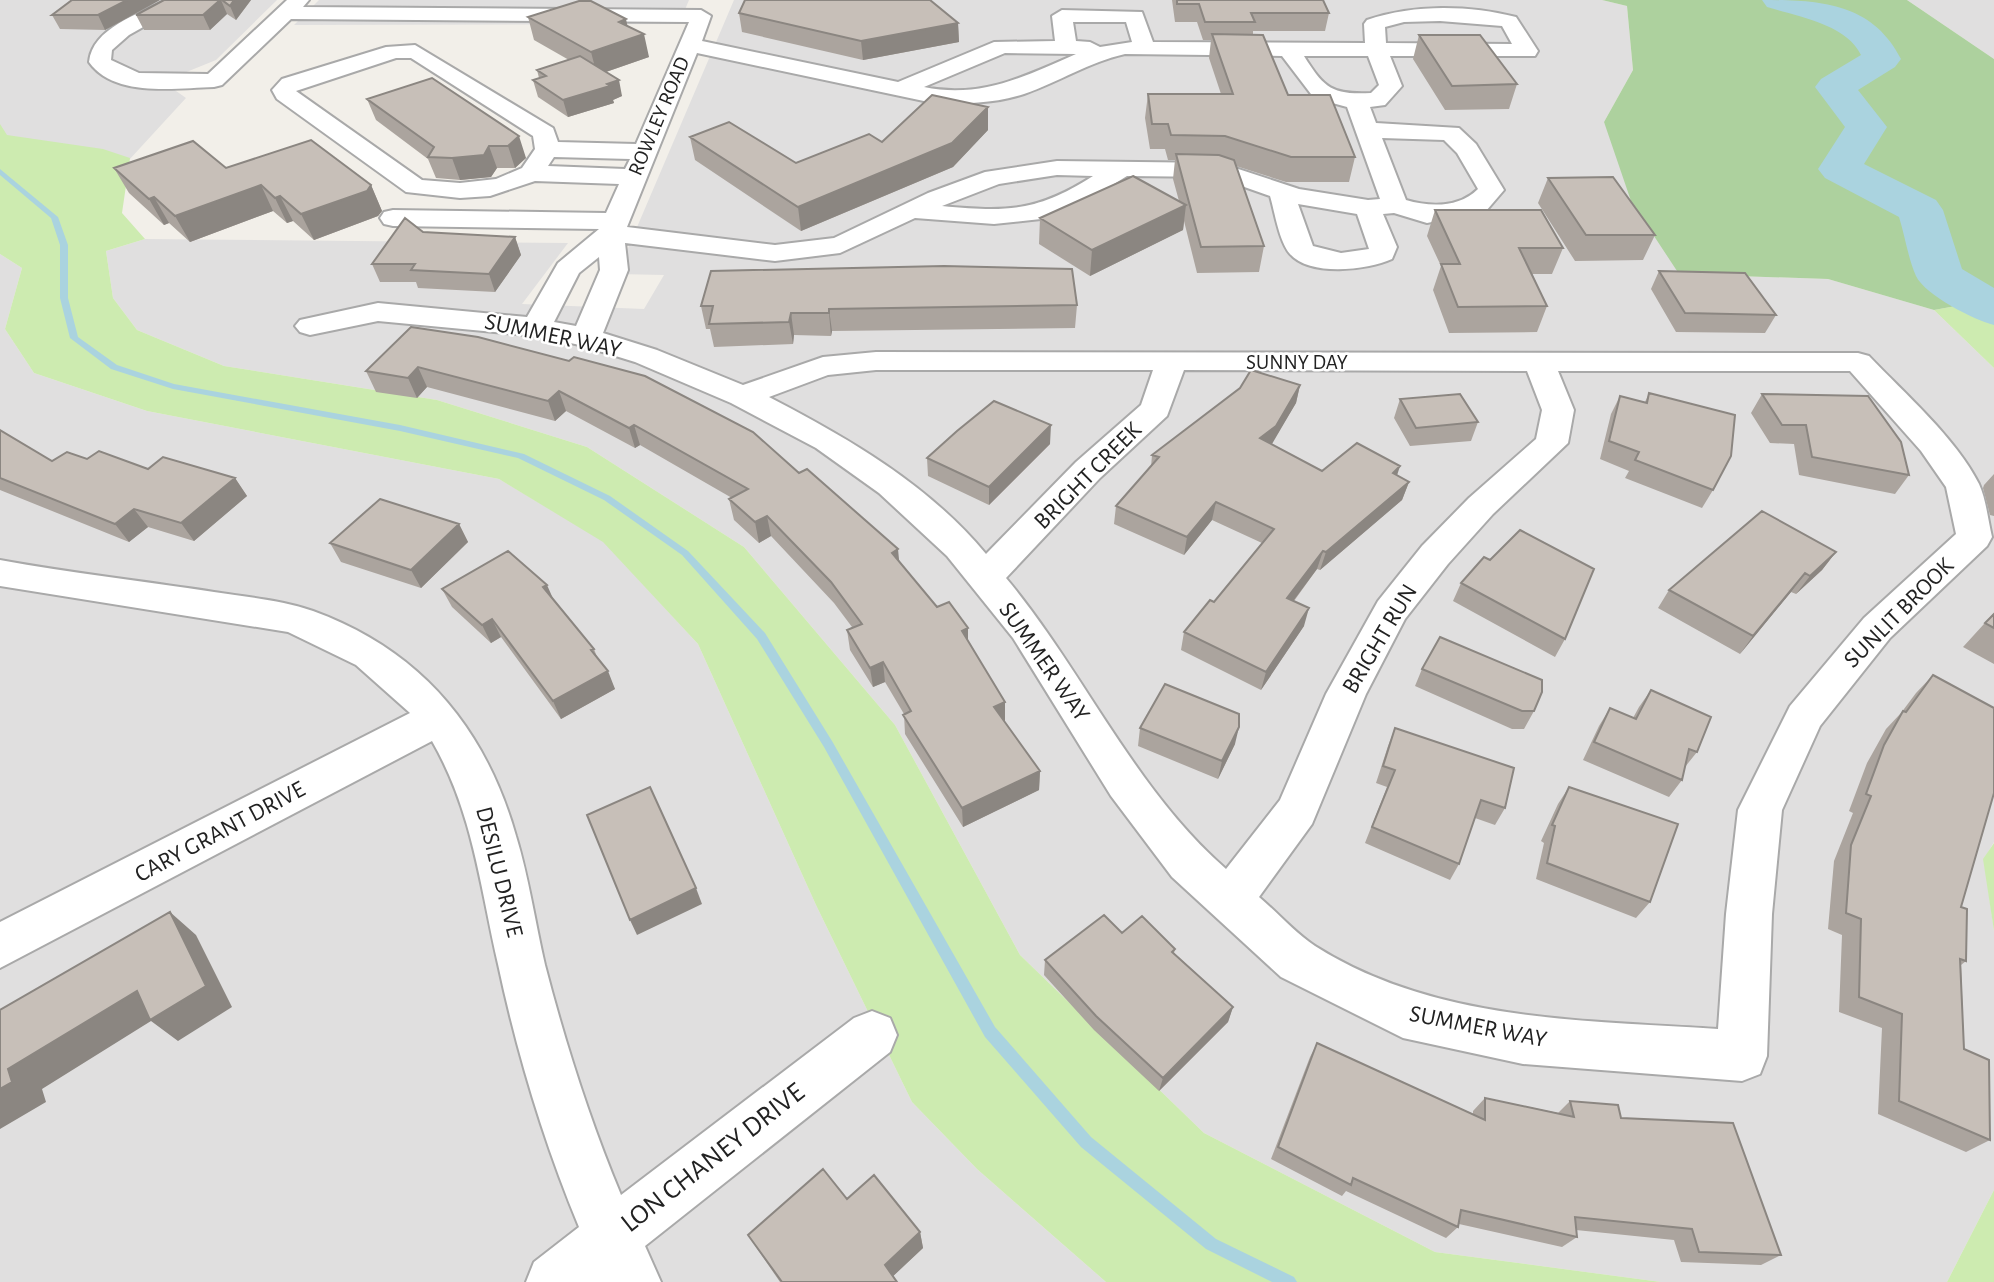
<svg xmlns="http://www.w3.org/2000/svg" width="1994" height="1282" viewBox="0 0 1994 1282" font-family="'Alegreya Sans',sans-serif">
<style>
.residential{fill:#e0dfdf}
.grass{fill:#cdebb0}
.forest{fill:#add19e}
.lines{fill:none;stroke-linecap:round;stroke-linejoin:round}
.stream{fill:#aad3df;fill-rule:evenodd}
.river{fill:#aad3df;fill-rule:evenodd}
.minor-casing{stroke:#a9a9a9;stroke-width:4}
.minor{fill:#fff;fill-rule:evenodd}
.wall{fill:#aba49e}
.shaded-wall{fill:#8b8681}
.building{fill:#c7bfb8;stroke:#8b8681;stroke-width:2}
.labels{text-anchor:middle;dominant-baseline:central;stroke-width:5;stroke-linejoin:round;paint-order:stroke}
.far-street-label{font-size:21px;fill:#222;stroke:#fff}
.street-label{font-size:24px;fill:#222;stroke:#fff}
.near-street-label{font-size:28px;fill:#222;stroke:#fff}
</style>
<rect width="100%" height="100%" fill="#f2efe9"/>
<path class="residential" d="M0,0h277l-61,60 -32,13 -15,13 17,12 -57,62 -129,73z
M319,0h370l-10,24 -385,1z
M734,0h868l25,6 6,64 -29,52 75,152 149,5 106,31 60,58v474l-10,17 10,72v259l-47,92h-286l-226,-30 -231,-119 -184,-178 -125,-230 -151,-178 -157,-100 -150,-47 -213,-34 -87,-36 -24,-32 -7,-47 39,-12 423,4 -46,61 122,5 20,-34 -47,-1z
M1907,0h87v59z
M0,254l22,14 -17,61 29,44 113,38 352,68 104,62 95,103 118,261 96,197 65,67 129,113h-1106z"/>
<path class="grass" d="M0,124l7,11 96,14 27,9 -8,55 23,26 -39,12 7,47 24,32 87,36 213,34 150,47 157,100 151,178 125,230 184,178 231,119 226,30h-555l-129,-113 -65,-67 -96,-197 -118,-261 -95,-102 -104,-63 -352,-68 -113,-38 -29,-44 17,-61 -22,-14z
M1994,299v69l-60,-58z
M1994,843v88l-11,-72z
M1994,1190v92h-47z"/>
<path class="forest" d="M1602,0h305l87,59v240l-60,11 -106,-31 -149,-5 -48,-73 -27,-79 29,-52 -6,-64z"/>
<g class="lines">
<path class="stream" d="M0,169l58,48 10,28v53l10,39 39,28 57,19 226,41 124,29 86,42 78,55 77,82 67,108 163,286 96,110 125,102 78,38 3,5h-25l-66,-33 -125,-102 -96,-110 -161,-290 -67,-108 -75,-84 -78,-55 -86,-42 -118,-27 -227,-42 -62,-20 -41,-31 -10,-40v-53l-9,-27 -51,-43z"/>
<path class="river" d="M1762,0c56,0 110,2 139,59l-6,8 -37,23 29,37 -23,37 72,36 7,10 19,59 32,19v37c-20,-5 -69,-30 -78,-49 -8,-18 -11,-40 -17,-59l-74,-39 -7,-9 27,-42 -30,-40 6,-8 40,-24c-14,-31 -65,-39 -94,-48z"/>
<defs>
<path id="minor" d="M166,0h25l-62,35 -17,15 -1,10 28,13 69,1 79,-74h22l-6,7 398,3 10,6 -9,25 196,41 96,-40 61,-1 -3,-25 10,-6 80,2 11,30 212,1 -1,-19 3,-4c46,-16 102,-15 149,-3l22,34 -3,5h-145l12,30 -17,19 -15,2 6,16 83,5 17,16 28,46 -18,21 -59,12 -33,-10 -11,1 14,33 -5,12c-24,11 -82,18 -102,-5 -11,-13 -15,-41 -20,-58l-54,-19 -89,-1 -47,29 -30,13 -56,6 -79,-6 -75,35 -65,8 -150,-18 3,27 -25,63 54,17 86,35 80,-28 53,-5 982,1 11,3c35,37 87,82 110,128 7,15 9,36 13,53l-5,9 -97,92 -70,88 -38,84 -10,104 -5,142 -7,18 -18,7 -219,-17 -120,-26 -122,-61 -109,-100 -61,-81 -98,-158 -66,-82 -68,-63 -63,-45 -85,-45 -96,-41 -55,-17 -44,-9 -158,-15 -68,14 -10,-3 -5,-6 5,-6 78,-17 149,14 31,-54 41,-34 -206,-3 -9,-2 -4,-6 4,-6 9,-2 213,3 13,-29 -84,-3 -45,15 -30,2 -54,-6 -129,-93 -5,-9 10,-11 104,-32 29,-2 138,83 5,14 78,2 53,-122 -398,-3 -69,66 -8,2c-37,1 -100,11 -125,-25 3,-34 50,-48 77,-62zM1440,21l62,5 10,18 -126,-1 -1,-16 19,-5zM1073,22h53l6,20 -32,5 -10,-5 -14,-1zM697,53l241,51c29,0 58,-1 86,-10 35,-12 65,-32 101,-40l157,2 32,42 33,9 33,92 -12,1 -69,-11 -79,-26 -163,-2 -72,11 -57,21 -94,45 -59,7 -148,-18zM1005,53l71,1c-50,22 -96,45 -152,33zM1304,56h64l11,29 -8,8c-39,2 -47,-5 -67,-37zM396,58h15l122,78 2,13 -13,19 -26,11 -36,4 -38,-3 -126,-89zM1382,138l62,2 13,13 21,36c-19,19 -48,18 -72,11zM554,157l76,2 -5,10 -77,-3zM1057,175l36,1c-56,36 -86,36 -151,30l57,-22zM1298,204l59,10 12,35 -28,4 -28,-7zM599,257l1,13 -24,56 -22,-4 25,-49zM876,370h277l-12,35 -65,57 -90,92c-58,-70 -138,-116 -217,-157l59,-22zM1184,370l343,1 15,39 -6,29 -67,59 -47,48 -44,55 -52,93 -46,106 -54,69c-92,-80 -143,-199 -220,-291l94,-100 67,-62zM1558,371h292l71,80 25,36 10,47 -92,84 -74,88 -52,104 -12,104 -8,115c-136,-9 -283,-7 -403,-83 -20,-13 -38,-34 -56,-49l53,-73 54,-130 39,-75 43,-55 45,-50 75,-71 6,-33z
M0,560c71,13 143,21 214,32 33,5 67,8 99,19 107,39 172,116 203,225 13,42 19,86 29,129 20,77 45,156 76,230l233,-177 18,-7 18,7 7,17 -7,17 -245,194 16,36h-135l8,-20 45,-35c-35,-84 -62,-174 -81,-263 -18,-78 -25,-152 -66,-223l-432,227v-46l410,-209 -54,-48 -68,-33 -288,-46z"/>
</defs>
<use href="#minor" class="minor-casing"/>
<use href="#minor" class="minor"/>
</g>
<path class="wall" d="M160,0l-55,30 -45,-1 -8,-14z
M164,0h87l-15,20 -9,-6 -17,16h-66l-8,-15z
M1172,0h151l6,13 -4,18h-72v4l35,60 67,62 -6,25h-63l-50,-16 28,80 -5,26 -62,1 -13,-52 -1,9 -93,46 -51,-32 1,-26 139,-17 -6,-22 2,-19h-7l-3,-11h-15l-5,-31 3,-24h73l-12,-36 2,-18h-8l-6,-18h-22z
M739,13l219,10 1,19 -96,18 -121,-28z
M528,17l100,9 21,31 -43,15 16,24 -9,4 1,3 -46,14 -30,-20 -5,-17 6,-2 -2,-8 32,-10 -35,-20z
M1419,35l98,49 -8,25 -64,1 -32,-51z
M432,78l94,80 -11,10h-18l-6,9 -31,3 -24,-2 -8,-19 -52,-39 -9,-21z
M988,107v23l-35,37 -152,64 -106,-71 -5,-23 106,26 86,-21z
M114,168h112l145,17 11,26 -4,5 -64,24 -21,-19 -6,2 -14,-12 -83,31 -21,-19 -5,2 -35,-32z
M1548,178l107,57 -12,25 -68,1 -37,-58z
M1435,210l128,38 -11,26h-20l15,32 -10,26 -88,1 -16,-43 8,-24 -14,-30z
M423,232l92,5 6,18 -26,37 -77,-4 -2,-6h-36l-8,-18z
M1659,271l117,44 -11,18 -89,-1 -25,-43z
M1077,305l-2,23 -243,3 -1,5 -37,-1 -1,9 -79,3 -4,-18h-4l-5,-23z
M478,337l421,225 38,45 31,34 37,81 35,49 -1,19 -76,37 -58,-93 -1,-20 -19,-32 -12,5 -23,-37 -3,-20 5,-3 -18,-24 -63,-67 -12,7 -25,-23 -5,-21 3,-1 -92,-53 -5,3 -69,-37 -11,10 -128,-34 -10,11 -41,-6 -10,-21z
M1300,385l-4,18 -25,41 51,27 75,4 12,7 -7,18 -82,70 -3,-1 -23,32 10,25 -43,64 -80,-40 3,-18 30,-30 48,-59 -50,-23 -28,35 -70,-31 2,-18 35,-39 1,-12z
M1649,393l64,97 -11,18 -77,-30 4,-7 -29,-12 11,-45 9,-18 25,6z
M1762,394l147,81 -14,19 -96,-19 -5,-31 -24,-1 -19,-30z
M1400,399l78,23 -7,19 -61,5 -16,-28z
M0,430l52,31 35,-2 61,10 87,9 12,18 -53,45 -46,-14 -19,15 -129,-52z
M1050,444l-61,61 -61,-29 -1,-18z
M1994,474v42l-4,-1 -7,-27 1,-3z
M459,524l9,18 -47,46 -80,-26 -11,-19z
M1836,552l-14,18 -26,24 -5,-2 -51,62 -82,-46 11,-18z
M1461,583l104,56 -10,18 -102,-56z
M442,589l111,11 41,49 3,8 18,32 -54,30 -60,-82 -10,6 -39,-36z
M1994,613v51l-31,-17z
M1422,669l112,42 -10,18h-12l-97,-43z
M1933,675l28,232 5,54 -5,4 3,84 26,91 -24,12 -88,-38 4,-86 -43,-16 3,-77 -14,-6 6,-68 19,-48 -4,-2 18,-48 19,-34 15,-16 15,-20z
M1651,690l46,62 -12,15 -3,13 -13,17 -86,-37 16,-34 11,-18 23,10 6,-11z
M1140,728l95,16 -17,35 -80,-33z
M1395,728l110,80 -10,17 -20,-7 -16,46 -9,16 -85,-37 22,-56 -11,-4 12,-37z
M1569,787l81,115 -14,16 -100,-39 8,-36 -3,-2 17,-37z
M1122,933l53,16 -1,4 59,54 -5,15 -69,69 -65,-61 -50,-55 1,-15z
M1317,1043l156,71v-3l12,-13 73,15 12,-12 51,17 160,137 -20,10 -80,-3 -7,-22 -98,-10 1,7 -15,10 -103,-23 -1,3 -12,11 -100,-47 -4,5 -71,-37 39,-102z
M847,1199l73,33 3,16 -30,28 4,6h-117l-22,-32 -10,-15z"/>
<path class="shaded-wall" d="M127,0h33l-55,30 -7,-15z
M220,0h1l6,14 -17,16 -7,-15z
M234,0h17l-15,20 -6,-14z
M626,19l4,19 14,-4 5,23 -52,18 -6,-23 28,-30z
M958,23l1,19 -96,18 -2,-19z
M619,80l3,16 -9,4 1,3 -46,14 -5,-17z
M988,107v23l-35,37 -152,64 -3,-24z
M519,136l7,22 -11,10 -7,-22z
M489,146l8,22 -6,9 -31,3 -8,-22z
M261,185l12,26 -83,31 -15,-26z
M371,185l11,26 -4,5 -64,24 -13,-26z
M280,196l13,25 -6,2 -12,-25z
M154,197l15,26 -5,2 -15,-26z
M1186,205l-3,25 -93,46 2,-26z
M515,237l6,18 -26,37 -6,-18z
M829,309l3,22 -1,5 -2,-23z
M791,313l3,22 -1,9 -4,-22z
M418,367l9,20 -10,11 -9,-20z
M1300,385l-4,18 -24,41 -12,-6z
M559,391l7,20 -11,10 -7,-20z
M634,425l6,20 -5,3 -6,-20z
M1051,425l-1,19 -61,61v-18z
M1400,466l-6,19 -1,-12z
M235,478l12,18 -53,45 -13,-18z
M1409,482l-7,18 -82,70 6,-18z
M1216,502l-4,18 -28,35 3,-18z
M134,509l14,18 -19,15 -14,-18z
M767,516l4,20 -12,7 -4,-21z
M459,524l9,18 -47,46 -10,-18z
M898,549l2,21 -8,-17z
M1323,551l-6,18 -35,47 5,-18z
M1836,552l-14,18 -26,24 14,-18z
M1805,573l-14,19 -51,62 13,-18z
M547,585l8,18 -12,-16z
M1309,608l-5,18 -43,64 5,-18z
M492,619l9,18 -10,6 -9,-18z
M968,628v21l-6,-18z
M883,662l2,20 -12,5 -3,-19z
M608,671l7,18 -54,30 -8,-18z
M1005,702v20l-11,-15z
M1239,727l-4,17 -17,35 4,-18z
M1040,771l-1,19 -76,37 -1,-19z
M696,888l6,16 -65,31 -7,-15z
M170,912l26,23 36,72 -54,34 -27,-20 -109,68 4,13 -46,27v-40l8,-20z
M1233,1007l-5,15 -69,69 4,-13z
M920,1232l3,16 -34,32 -4,-15z"/>
<path class="building" d="M72,0h55l-29,15h-46z
M164,0h56l-17,15h-67z
M222,0h12l-4,6z
M745,0h185l28,23 -97,18 -122,-28z
M1177,0h146l6,13h-78l4,9h-50l-6,-18h-22z
M579,1h12l35,18 -7,3 25,12 -53,18 -63,-35z
M1212,34l51,1 25,60h42l25,62h-64l-66,-21 -54,-1 -3,-11h-16l-4,-30h85z
M1419,35h61l37,49 -65,2z
M580,56l39,24 -12,4 3,2 -47,14 -30,-20 13,-4 -9,-6z
M432,78l87,58 -11,10h-19l-5,9 -32,3 -24,-1 6,-10 -67,-48z
M932,95l56,12 -36,36 -154,64 -108,-70 39,-15 67,41 73,-29 13,8z
M311,140l60,45 -4,6 -66,23 -21,-18 -5,2 -14,-13 -86,31 -21,-19 -5,2 -35,-31 79,-27 33,27z
M1176,154l43,1 15,5 30,86 -63,1z
M1133,176l53,29 -94,45 -52,-32z
M1613,177l42,58h-69l-38,-57z
M1435,210h106l22,38h-44l28,58 -89,1 -17,-43h19z
M405,218l18,14 92,5 -26,37 -78,-4 4,-6h-43z
M944,266l128,3 5,36 -248,4v4h-38l-2,9 -80,2 4,-18h-12l10,-35z
M1659,271l86,2 31,42 -91,-2z
M411,327l67,10 91,24 5,-4 71,19 108,56 46,41 8,-4 91,80 -6,4 45,54 12,-5 19,26 -6,3 43,71 -11,5 46,64 -78,37 -59,-93 8,-4 -28,-49 -13,6 -23,-38 15,-6 -31,-42 -64,-66 -12,6 -26,-23 19,-10 -114,-64 -5,3 -70,-37 -11,10 -130,-34 -10,11 -42,-7z
M1251,370l49,15 -24,41 -16,12 62,33 35,-28 43,23 -7,7 16,9 -83,70 -3,-1 -36,47 22,10 -43,64 -82,-40 26,-32 4,2 60,-73 -58,-27 -29,35 -71,-31 43,-49 -7,-2 88,-67z
M1649,393l86,22 -4,41 -18,34 -78,-30 4,-8 -30,-11 11,-45 27,7z
M1460,394l18,28 -62,6 -16,-29z
M1762,394l106,2 33,46 8,33 -97,-18 -6,-32h-24z
M994,401l57,24 -62,62 -62,-29 30,-27z
M0,430l52,31 15,-9 20,7 12,-8 49,18 15,-12 72,21 -54,45 -47,-14 -19,15 -115,-46z
M380,499l79,25 -48,46 -81,-27z
M1762,511l74,41 -26,24 -5,-3 -52,63 -84,-46z
M1520,530l74,39 -29,70 -104,-56 23,-26 6,3z
M508,551l39,34 -4,2 51,62 -3,1 17,21 -55,30 -61,-82 -10,6 -40,-36z
M1994,614v14l-9,-5z
M1440,637l102,43v12l-8,19h-12l-100,-42z
M1933,675l61,33v85l-33,114 6,2 -1,52 -6,-2 4,90 25,11 1,80 -91,-39 3,-87 -43,-17 2,-78 -15,-6 5,-68 20,-49 -5,-2 18,-49 19,-34 3,1z
M1165,684l74,30v13l-17,34 -82,-33z
M1651,690l60,27 -14,35 -8,-3 -7,31 -88,-38 16,-34 26,11z
M1395,728l119,40 -9,40 -24,-8 -22,64 -87,-37 23,-57 -12,-4z
M650,787l46,101 -66,32 -43,-105z
M1569,787l109,37 -28,78 -103,-39 8,-37 -3,-1z
M170,912l36,74 -56,34 -13,-29 -129,78 4,13 -12,7v-79z
M1104,915l18,18 20,-17 33,33 -3,3 61,55 -70,71 -67,-62 -51,-56z
M1317,1043l168,77v-22l89,19 -4,-16 48,4 3,13 112,5 48,132 -82,-3 -7,-23 -117,-12 2,20 -116,-27 -3,17 -105,-49 -2,7 -73,-38z
M823,1169l24,30 27,-24 46,57 -35,33 12,17h-115l-34,-47z"/>
<g class="labels">
<g class="far-street-label">
<text transform="translate(659 116) rotate(-67)">ROWLEY ROAD</text>
<text x="1297" y="362">SUNNY DAY</text>
</g>
<g class="street-label">
<text transform="translate(553 336) rotate(12)">SUMMER WAY</text>
<text transform="translate(1088 476) rotate(-45)">BRIGHT CREEK</text>
<text transform="translate(1899 613) rotate(-45)">SUNLIT BROOK</text>
<text transform="translate(1380 639) rotate(-59)">BRIGHT RUN</text>
<text transform="translate(1044 662) rotate(55)">SUMMER WAY</text>
<text transform="translate(220 832) rotate(-28)">CARY GRANT DRIVE</text>
<text transform="translate(499 872) rotate(76)">DESILU DRIVE</text>
<text transform="translate(1478 1027) rotate(11)">SUMMER WAY</text>
</g>
<g class="near-street-label">
<text transform="translate(713 1158) rotate(-38)">LON CHANEY DRIVE</text>
</g>
</g>
</svg>
